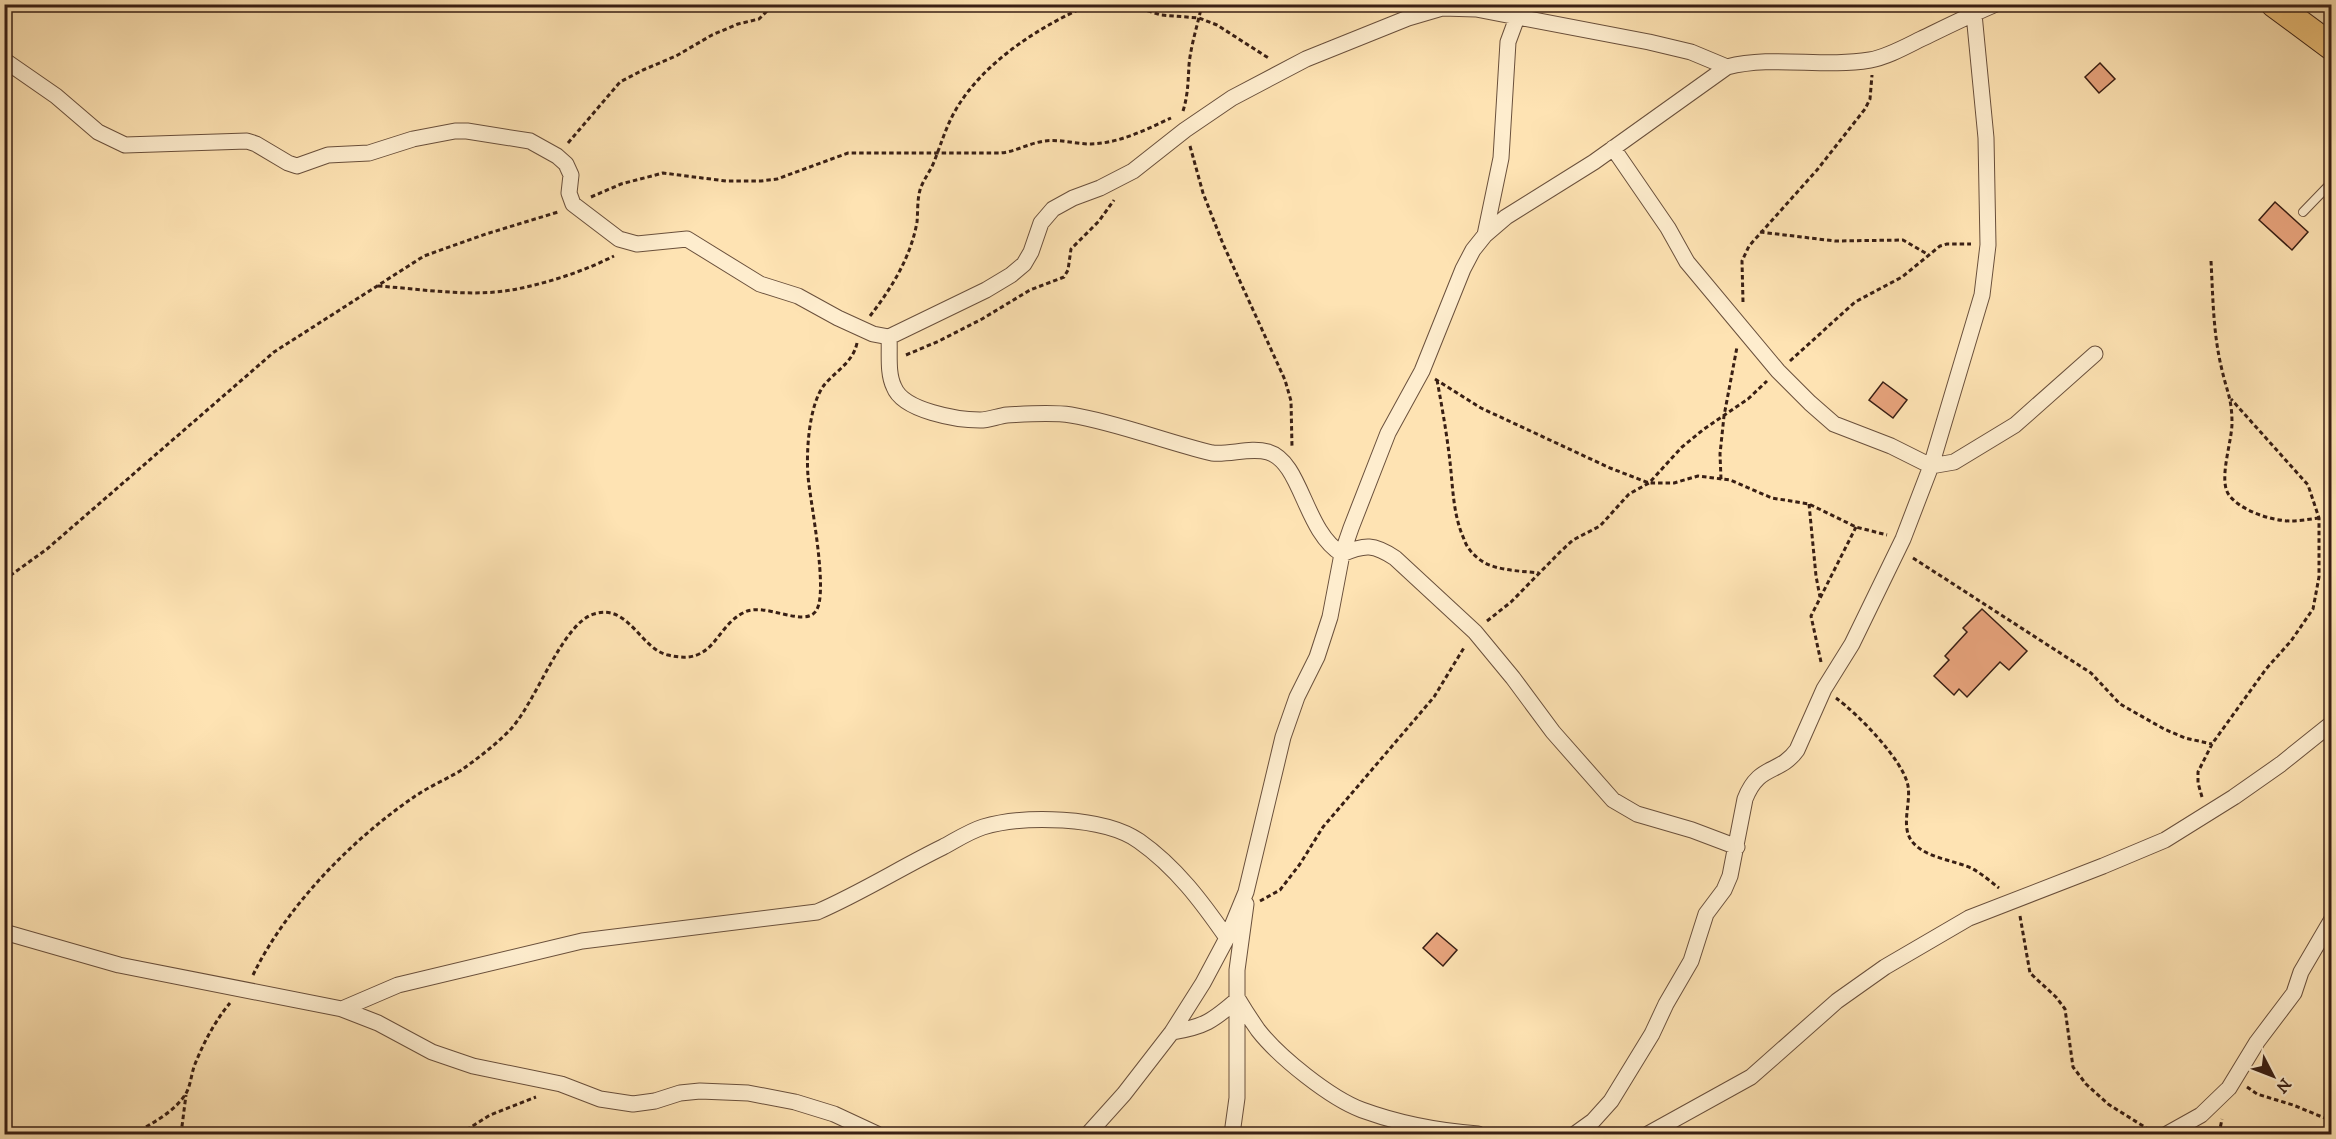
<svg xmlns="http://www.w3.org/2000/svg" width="2336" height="1139" viewBox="0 0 2336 1139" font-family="'IM FELL DW Pica',serif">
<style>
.building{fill:#e7a37c;stroke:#391f14;stroke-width:1.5}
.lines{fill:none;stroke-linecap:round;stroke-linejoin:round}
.service-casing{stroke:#6a503c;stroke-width:10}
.minor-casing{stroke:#6a503c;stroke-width:17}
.trunk-casing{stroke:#391f14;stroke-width:28}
.path{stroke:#391f14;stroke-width:3;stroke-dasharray:4.5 3;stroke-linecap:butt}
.service{stroke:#feedce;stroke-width:8}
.minor{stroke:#feedce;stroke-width:15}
.trunk{stroke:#efc27a;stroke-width:26}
</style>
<rect width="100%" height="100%" fill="#fee3b3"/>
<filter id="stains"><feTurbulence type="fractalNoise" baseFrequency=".00333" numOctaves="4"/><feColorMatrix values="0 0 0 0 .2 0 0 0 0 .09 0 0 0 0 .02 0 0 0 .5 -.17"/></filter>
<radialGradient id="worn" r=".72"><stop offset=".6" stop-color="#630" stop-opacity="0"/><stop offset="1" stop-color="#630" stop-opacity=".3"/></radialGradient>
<path class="building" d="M2100,63l15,16 -16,14 -14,-16z
M2275,202l33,30 -16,18 -33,-30z
M1883,382l24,18 -14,18 -24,-18z
M1982,609l45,42 -18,19 -9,-8 -33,35 -8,-8 -5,6 -20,-19 15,-16 -4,-4 22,-24 -4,-4z
M1437,933l20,17 -14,16 -20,-18z"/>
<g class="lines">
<defs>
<path id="service" d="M2303,212l29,-30"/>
<path id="minor" d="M4,60l52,36 42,36 27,13 122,-4 9,3 32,19 9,3 31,-11 41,-2 44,-14 42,-8h12l63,10 27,15 9,8 5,11 -2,18 4,11 46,35 18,5 50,-5 73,45 38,12 40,22 35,16 16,3 97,-47 25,-15 13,-11 7,-12 10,-29 12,-14 20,-11 27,-10 33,-17 52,-41 47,-32 74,-39 102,-41 34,-10 34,1 173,33 42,10 36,15
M1613,148l55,80 19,34 91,109 32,32 24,21 57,22 40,20 23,-4 61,-37 80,-71
M1485,235l16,-77 7,-116 14,-38
M889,337c1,16 -2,36 5,50 9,24 64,33 86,33 9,0 18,-4 27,-5 20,-1 44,-3 64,0 48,8 94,27 141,38 18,2 38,-6 56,-1 34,10 36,79 74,102 23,-10 32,-10 53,4l80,74 38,46 40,54 60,68 24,14 55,16 45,17
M4,932l115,33 223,44 36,14 54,29 41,14 88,18 39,15 33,5 22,-3 25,-8 20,-2 48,2 47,9 39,12 43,20
M342,1009l56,-24 184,-44 235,-29c44,-19 83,-44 126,-65 13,-7 27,-16 40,-20 41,-12 120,-11 156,14 37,26 63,61 88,97
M1172,1032c32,-5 41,-11 66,-33 6,10 13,21 20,31 21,27 72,68 104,80 38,14 77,21 116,24
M1088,1134l36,-40 48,-62 31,-49 24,-45 19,-46 37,-155 14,-40 20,-40 13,-40 12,-63 9,-26 37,-95 34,-62 41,-102 10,-19 12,-15 21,-18 88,-55 133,-95c47,-12 95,1 143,-7 17,-3 35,-13 51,-21 25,-12 49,-24 75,-35
M1232,1134l5,-36v-128l9,-66
M1575,1134l18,-13 18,-20 41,-67 14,-30 25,-43 15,-47 18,-24 6,-14 15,-77c14,-36 34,-24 52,-49l27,-61 28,-45 51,-105 28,-73 51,-171 6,-50 -2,-107 -12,-124
M1648,1134l103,-57 86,-76 48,-34 84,-49 134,-52 62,-26 69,-43 47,-33 51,-41
M2167,1134l34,-19 28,-27 28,-46 37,-49 7,-21 31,-53"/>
<path id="trunk" d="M2274,4l58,43"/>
</defs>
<use href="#service" class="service-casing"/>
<use href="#minor" class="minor-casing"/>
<use href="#trunk" class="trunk-casing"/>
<path class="path" d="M1126,4l35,11 38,3 18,7 53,34
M1183,111c5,-16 5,-29 6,-46 2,-21 9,-41 13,-61
M568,143l52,-61 23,-12 33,-14 36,-21 26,-11 21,-5 15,-15
M1190,146l13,47 20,51 62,136 6,21 1,46
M591,197l30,-13 42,-11 63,8h35l16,-2 71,-26h152c15,-1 29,-10 45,-12 15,-2 31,3 46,3 29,-1 54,-14 80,-26
M1760,232l75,9 68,-1 26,15
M2211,261c2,36 2,73 11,109 5,22 10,29 10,53 0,19 -14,57 -3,72 12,16 43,26 62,26 9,0 19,-2 28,-3
M378,286c45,3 95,12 139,3 34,-7 67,-18 97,-33
M1743,302l-1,-41 7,-15 68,-76 48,-61 5,-10 2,-24
M870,316c21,-27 41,-59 47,-94 1,-10 0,-21 3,-32 3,-10 10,-18 14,-28 7,-18 12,-35 21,-51 28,-49 85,-85 136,-107
M906,355l33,-14 43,-22 48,-29 34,-13 4,-7 3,-21 28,-28 15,-21
M1790,361l65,-59 47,-25 38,-31 7,-2h24
M1435,379l46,29 129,60 39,15h25l24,-7 32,4 42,18 37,6 47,23 31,8
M1437,380c5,27 10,55 13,82 3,26 3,53 14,77 3,10 12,19 21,24 16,8 37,8 54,10
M1721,479l-1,-25 4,-38 13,-69
M1809,504l7,72 4,21
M1913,558l178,115 29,31 44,25 21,9 27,6
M4,580l43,-31 227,-197 150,-96 62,-22 72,-22
M1487,621l24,-19 49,-50 13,-12 27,-14 29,-32 20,-11 33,-36 22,-18 44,-30 19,-18
M1821,662l-10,-46 45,-89
M1836,698c21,15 68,63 72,88 3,17 -7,39 3,54 12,18 44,20 62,29 9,5 18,13 26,19
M2202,797l-4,-14v-11l14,-28 54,-75 25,-28 22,-32 6,-32v-59l-11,-33 -77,-86
M1260,901l20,-11 20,-26 23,-37 111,-130 31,-51
M2020,916l10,57 26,24 9,12 8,58 13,17 22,20 43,27
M253,975c33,-68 98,-135 161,-178 14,-10 31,-17 46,-26 17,-12 34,-25 49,-40 26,-26 53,-108 85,-117 35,-11 46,35 74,41 48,12 46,-29 77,-43 20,-10 59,16 71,-1 13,-18 -6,-110 -8,-135 -2,-25 1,-73 17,-92 12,-14 28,-22 32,-41
M2247,1087l10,7 36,11 39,16
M133,1134c18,-10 40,-21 52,-39 6,-9 6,-21 10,-31 9,-22 20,-43 35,-61
M181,1134l5,-39
M460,1134l30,-19 46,-18
M2219,1134l3,-15"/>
<use href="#service" class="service"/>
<use href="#minor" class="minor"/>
<use href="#trunk" class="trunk"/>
</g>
<rect width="2336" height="1139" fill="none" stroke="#fee3b3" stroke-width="24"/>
<rect x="6" y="6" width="2324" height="1127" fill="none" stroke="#391f14" stroke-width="3"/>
<rect x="12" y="12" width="2312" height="1115" fill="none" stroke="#391f14" stroke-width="1.5"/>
<g transform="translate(2273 1076) rotate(132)" stroke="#feedce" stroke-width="4.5" paint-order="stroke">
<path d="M0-4.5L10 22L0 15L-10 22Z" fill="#391f14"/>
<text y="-9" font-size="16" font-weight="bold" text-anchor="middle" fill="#391f14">N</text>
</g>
<rect width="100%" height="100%" filter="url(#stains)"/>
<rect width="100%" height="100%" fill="url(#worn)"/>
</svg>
